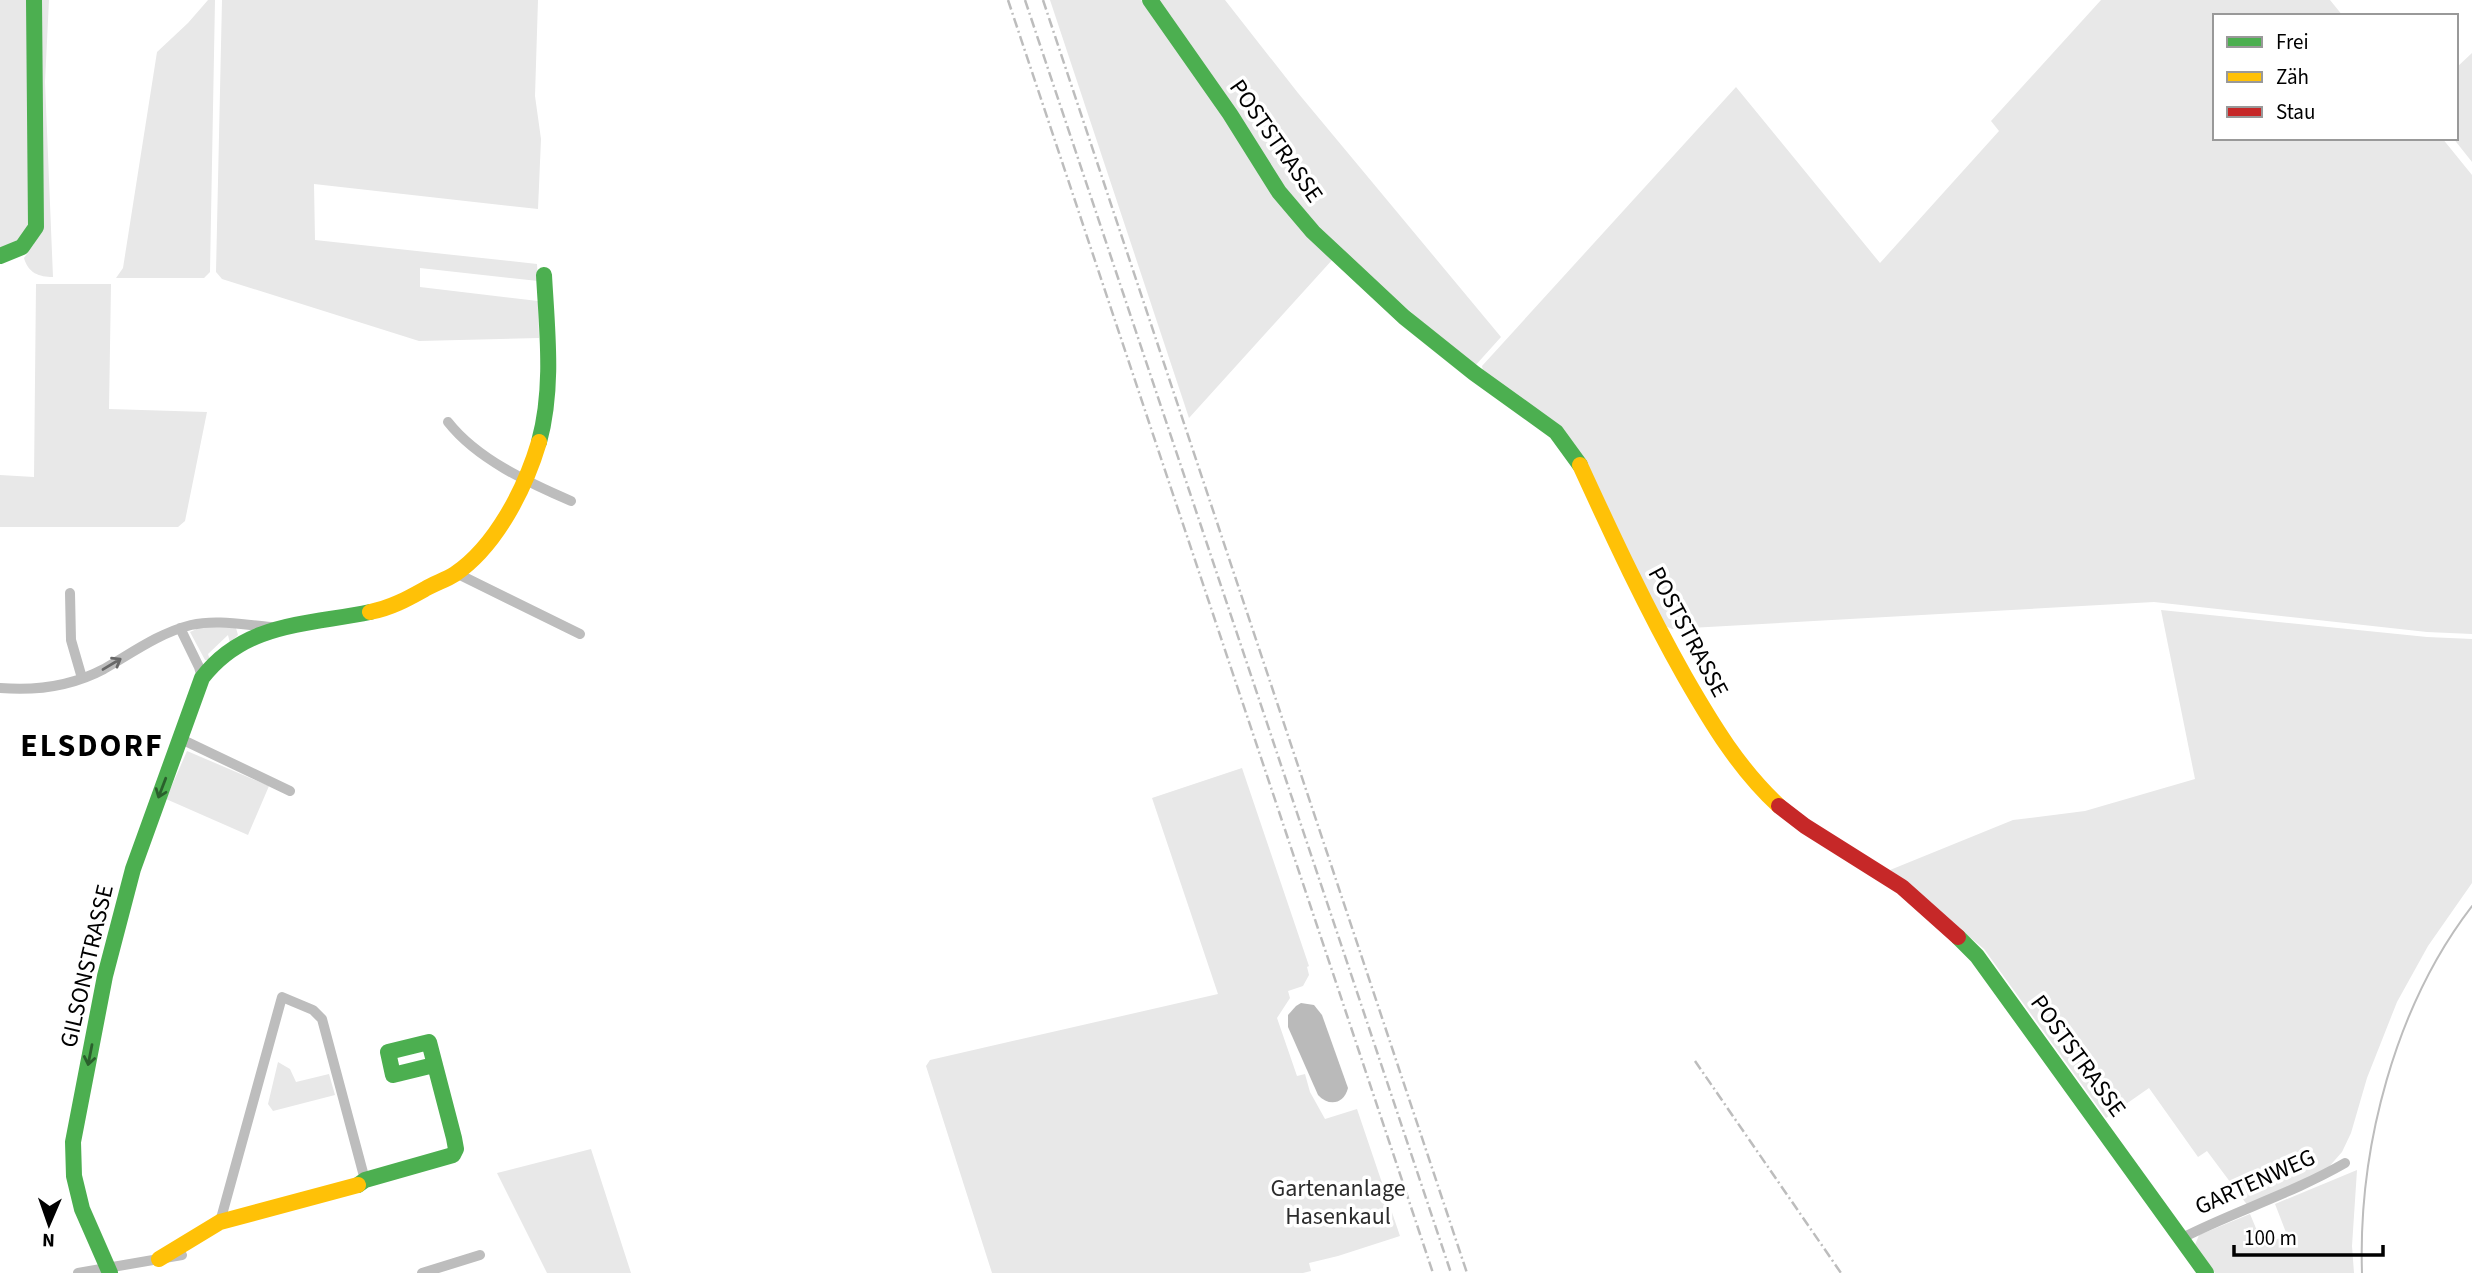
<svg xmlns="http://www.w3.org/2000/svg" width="2472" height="1273" viewBox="0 0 2472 1273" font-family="'Source Sans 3',sans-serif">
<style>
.green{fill:#e8e8e8}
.water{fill:#bababa}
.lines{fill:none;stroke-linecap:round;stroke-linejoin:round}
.street{stroke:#bdbdbd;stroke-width:10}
.fast{stroke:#4caf50;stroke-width:16}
.slow{stroke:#ffc107;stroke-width:16}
.jam{stroke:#c62828;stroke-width:16}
.tram{stroke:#bdbdbd;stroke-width:2}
.rail{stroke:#bdbdbd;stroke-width:2.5;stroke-dasharray:10 3.5 2 3.5;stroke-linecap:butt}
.oneway{stroke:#686868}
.oneway2{stroke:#2a602c}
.labels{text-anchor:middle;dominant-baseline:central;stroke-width:7;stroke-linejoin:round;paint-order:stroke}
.street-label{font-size:24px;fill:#000;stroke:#fff}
.park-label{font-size:24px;fill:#2c2c2c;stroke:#fff}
.district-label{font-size:32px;font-weight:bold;letter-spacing:2px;fill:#000;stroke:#fff}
</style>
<rect width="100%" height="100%" fill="#fff"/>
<path class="green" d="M0,0h29l2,211c-3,19 -9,34 -31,37z
M41,0h8l-4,82 8,195c-14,0 -25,-4 -29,-19l10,-14z
M208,0h7l-5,272 -6,6h-88l7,-10 34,-216 31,-29z
M222,0h316l-3,96 6,43 -3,70 -224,-25 1,56 222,24 1,17 -118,-13v19l118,14 1,37 -120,3 -197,-62 -6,-7z
M1050,0h91l192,259 -144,159z
M1158,0h67l73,93 203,244 -27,30 -134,-117 -53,-56z
M2101,0h229l13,16h-128v122h227l30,37v459l-45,-2 -273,-30 -482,27 -9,-4 -81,-170 -98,-80 -2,-9 254,-279 144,176 119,-132 -8,-10z
M2472,53v109l-19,-24h3v-70z
M36,284h75l-2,125 98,3 -22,109 -7,6h-178v-52l34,2z
M2161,610l266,27 45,2v244l-44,63 -31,56 -30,76 -16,55 -9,19 -15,17 -79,37 -41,-55 -9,6 -49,-69 -43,30 -122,-169 -94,-79 123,-50 72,-9 110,-32z
M220,626l16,2 2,7 -8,8 -2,-8 -20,19 2,6h-5l-15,-28 9,-4z
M187,751l82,35 -21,49 -82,-36z
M1242,768l67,198 -2,1 2,8 -6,11 -15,5 2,7 -13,20 20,58 8,-2 5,18 15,27 32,-10 43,127 -62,20 -29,7 2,8 -8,2h-311l-66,-207 4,-6 288,-66 -66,-196z
M278,1062l12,7 6,13 33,-8 6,21 -62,16 -5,-7z
M591,1149l40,124h-84l-50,-100z
M2357,1170l-5,76 2,27h-139l-20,-28 4,-10 51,-21 13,31 24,-10 -12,-31z"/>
<path class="water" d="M1301,1003l13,2 8,10 26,73c-4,16 -19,19 -30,7l-30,-68v-12l8,-9z"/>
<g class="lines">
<path class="street" d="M448,422c29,37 81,61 123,79
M456,573l124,61
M70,593l1,47 11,38
M180,628l19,39 3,11
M0,688c36,3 72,-2 104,-19 28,-16 55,-36 87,-44 26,-6 53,0 80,2
M181,739l109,52
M220,1222l62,-225 31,13 9,9 43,161
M2182,1238c53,-27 111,-45 163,-75
M78,1273l104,-18
M422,1273l58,-18"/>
<path class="fast" d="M1150,0l80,114 49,78 34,40 91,85 70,56 82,59 24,33
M0,256l22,-9 14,-20 -2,-227
M539,442c15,-54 8,-112 5,-167
M1958,937l19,19 229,317
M358,1185l7,-5 88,-25 3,-6 -2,-11 -25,-96 -41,10 5,23 41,-10
M110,1273l-28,-64 -8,-33 -1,-34 32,-166 28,-107 69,-191c43,-56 105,-53 168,-66"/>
<path class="slow" d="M1580,465c33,72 66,143 105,212 27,47 54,92 94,129
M370,612c21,-4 37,-13 55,-23 10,-6 21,-9 30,-15 41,-28 70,-85 84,-132
M159,1259l61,-37 138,-37"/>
<path class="jam" d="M1779,806l26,20 97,61 56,50"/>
<path class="tram" d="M2362,1273c-4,-125 33,-267 110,-367"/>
<path class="rail" d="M1008,0l425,1273
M1025,0l426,1273
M1043,0l424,1273
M1695,1061l146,212"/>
</g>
<defs><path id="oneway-shaft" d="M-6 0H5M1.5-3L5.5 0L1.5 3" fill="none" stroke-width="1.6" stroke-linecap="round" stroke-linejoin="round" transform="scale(1.75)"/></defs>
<use class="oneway" href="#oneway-shaft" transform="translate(112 664) rotate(-31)"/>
<g class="oneway2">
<use href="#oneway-shaft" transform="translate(162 788) rotate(111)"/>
<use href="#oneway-shaft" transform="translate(90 1055) rotate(101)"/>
</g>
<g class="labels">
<g class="street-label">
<text transform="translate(1276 141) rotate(55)">POSTSTRASSE</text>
<text transform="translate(1688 632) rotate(62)">POSTSTRASSE</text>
<text transform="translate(87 966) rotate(-77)">GILSONSTRASSE</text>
<text transform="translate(2078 1056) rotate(54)">POSTSTRASSE</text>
<text transform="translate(2255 1182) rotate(-24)">GARTENWEG</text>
</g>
<g class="park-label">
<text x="1338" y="1188">Gartenanlage<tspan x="1338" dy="28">Hasenkaul</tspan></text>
</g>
<g class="district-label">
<text x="92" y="746">ELSDORF</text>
</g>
</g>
<rect x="2213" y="14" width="245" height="126" fill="#ffffff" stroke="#999999" stroke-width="2"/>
<rect x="2227" y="37" width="35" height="10" fill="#4caf50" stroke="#999999" stroke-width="2"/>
<text x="2276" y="49" font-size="21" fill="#000000">Frei</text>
<rect x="2227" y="72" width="35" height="10" fill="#ffc107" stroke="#999999" stroke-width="2"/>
<text x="2276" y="84" font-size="21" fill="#000000">Zäh</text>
<rect x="2227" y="107" width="35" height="10" fill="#c62828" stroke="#999999" stroke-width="2"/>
<text x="2276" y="119" font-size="21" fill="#000000">Stau</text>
<g transform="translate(49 1224) rotate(182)" stroke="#ffffff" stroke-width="5" paint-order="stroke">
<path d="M0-5L12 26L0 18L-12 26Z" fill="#000000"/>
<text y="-10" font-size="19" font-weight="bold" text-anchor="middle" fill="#000000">N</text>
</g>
<path d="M2234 1245v10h149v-10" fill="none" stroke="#000000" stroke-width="3.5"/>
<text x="2244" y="1245" font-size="21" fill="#000000" stroke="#ffffff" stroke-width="5" paint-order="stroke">100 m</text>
</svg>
